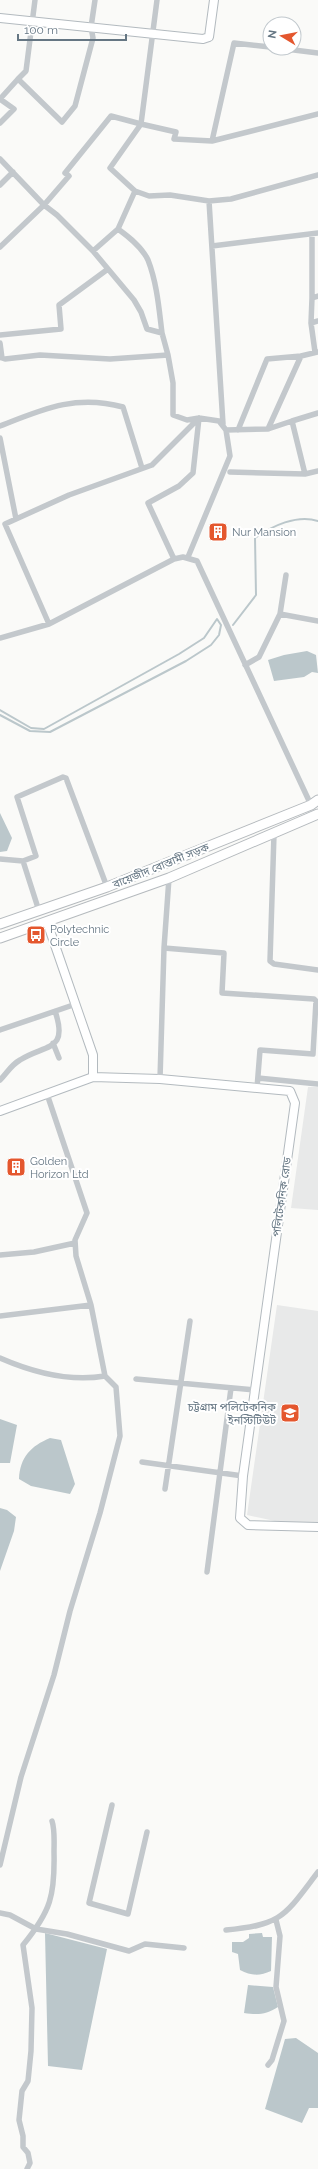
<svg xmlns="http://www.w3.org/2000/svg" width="318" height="2169" viewBox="0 0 318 2169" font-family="Raleway,'Noto Sans Bengali',sans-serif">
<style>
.built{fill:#e8e9e9}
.water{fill:#bbc7cb}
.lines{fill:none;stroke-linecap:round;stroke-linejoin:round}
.stream{stroke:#bbc7cb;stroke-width:2}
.secondary-casing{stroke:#b3babf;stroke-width:10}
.primary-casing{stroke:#b5babe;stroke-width:11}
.street{stroke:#c3c8cc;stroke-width:5.5}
.secondary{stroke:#fff;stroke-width:8}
.primary{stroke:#fff;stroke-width:9}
.labels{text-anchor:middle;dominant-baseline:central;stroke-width:4;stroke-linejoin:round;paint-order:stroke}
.poi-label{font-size:11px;fill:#657683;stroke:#fff;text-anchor:start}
.street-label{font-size:11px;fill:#657683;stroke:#fff}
</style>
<rect width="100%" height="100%" fill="#fafaf8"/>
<path class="built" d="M308,1087h10v123l-27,-2z
M277,1305l41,6v212h-34l-37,-8z"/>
<path class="water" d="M307,651l9,4 2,18 -6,-1 -8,5 -30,4 -6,-21 16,-5z
M0,813l12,25 -5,13 -7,1z
M0,1419l17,6 -7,38h-10z
M50,1438l11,2 14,44 -5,10 -39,-8 -12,-7c1,-22 12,-33 31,-41z
M0,1508l7,2 9,7 -2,14 -14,40z
M45,1933l62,16 -25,121 -34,-4z
M262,1933l1,4h9l-1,34c-11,5 -20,5 -31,-1l-2,-16 -6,-2v-10h11l6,-4v-4z
M248,1985l25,2 5,20c-12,8 -21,8 -34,6z
M296,2038l22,15v55h-9l-7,15 -37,-14 20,-70z"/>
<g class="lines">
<path class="stream" d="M233,625l23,-30 -1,-57c17,-12 42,-24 63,-17
M0,710l31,18 13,1 135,-75 25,-16 13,-19 4,6 -2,10 -8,10 -25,16 -136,71 -20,-1 -30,-16"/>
<defs>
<path id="secondary" d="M0,18l203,21 6,-2 5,-37
M47,922l46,133v22
M0,1111l93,-34 67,2 130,12 5,12 -52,373 -3,42 8,7 70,2"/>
<path id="primary" d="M0,924l107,-37 204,-82 7,-5
M0,938l169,-60 149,-64"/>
</defs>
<use href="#secondary" class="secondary-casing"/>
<use href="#primary" class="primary-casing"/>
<path class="street" d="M157,0l-16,124 35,8 -2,7 38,2 106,-27
M278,48l40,5
M18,79l8,-8 9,-71
M0,123l14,-14 -14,-10 18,-20 44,43 13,-16 18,-68 -2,-11 4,-27
M212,141l22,-98 36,4
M0,159l44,46 25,-29 -4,-3 46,-57 30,8 -31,44 25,23 14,5 21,-1 39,6 22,-2 87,-24
M0,185l13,-13
M135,191l-17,38c11,8 24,18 30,31 9,23 11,49 14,73
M209,201l14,223
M312,234v64l6,-2
M212,246l106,-13
M0,247l44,-42 13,10 36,36 41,49 7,12 6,17 15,4 6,22
M93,251l25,-22
M311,323l1,-25
M0,335l61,-6 -2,-24 49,-36
M0,343l2,15 3,1 35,-4 70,4 58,-4 5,28v32l14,5 12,-2 20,3 7,9 4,26 -42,101
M315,352l-4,-29 7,-2
M199,418l-47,47 -83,30 -64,29 44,100 125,-65 9,-2 14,4 114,244
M0,426c43,-17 76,-32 123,-19l19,61
M268,429l24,-8
M226,430l42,-1 33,-73 17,-4
M238,430l29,-71 34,-3
M0,438l16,81
M230,472l75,2 -13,-53 26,-8
M305,474l13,-3
M174,559l-26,-56 31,-17 14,-13 6,-55
M280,614l6,-39
M0,638l49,-14
M245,665l14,-8 21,-43 38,7
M274,834l-4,127 4,3 44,6
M0,859l23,2
M169,878l-5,70 60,5 -2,40 92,6 2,2 -3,53 -53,-4 -3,38
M39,911l-16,-50 13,-5 -19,-59 46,-20 3,1 41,109
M0,1030l76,-26
M53,1043l6,15
M258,1078l60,6
M160,1079l4,-131
M0,1080c7,-7 11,-15 20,-20 25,-16 49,-8 35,-49
M0,1255l34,-3 41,-9
M0,1316l91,-11
M0,1358c32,14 70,24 105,18
M136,1379l119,11
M142,1462l101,14
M165,1489l25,-168
M207,1572l24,-184
M112,1805l-23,98 39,11 19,-82
M0,1865l21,-88 33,-102 16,-64 30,-98 20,-77 -4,-49 -11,-11 -14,-71 -15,-49 -1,-16 12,-27 -40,-119
M0,1913l10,2 26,14 31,5 62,17 16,-7 39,4
M226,1930c57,-5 59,-15 92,-58
M268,2065l4,-5 12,-39 -8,-34 4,-51 -4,-16
M27,2169l3,-6 -2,-10 -5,-6v-11l-4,-16 3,-29 6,-10 3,-30 1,-43 -9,-63c28,-34 32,-50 31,-93 0,-10 1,-22 -2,-31"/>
<use href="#secondary" class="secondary"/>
<use href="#primary" class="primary"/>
</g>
<defs>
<symbol id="building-square" viewBox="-11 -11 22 22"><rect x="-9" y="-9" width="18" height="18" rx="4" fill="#e4572e" stroke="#fff"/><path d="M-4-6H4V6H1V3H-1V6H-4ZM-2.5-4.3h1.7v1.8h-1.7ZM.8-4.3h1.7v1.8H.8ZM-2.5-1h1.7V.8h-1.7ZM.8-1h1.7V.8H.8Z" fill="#fff"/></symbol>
<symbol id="bus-square" viewBox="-11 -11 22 22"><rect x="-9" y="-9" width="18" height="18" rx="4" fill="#e4572e" stroke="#fff"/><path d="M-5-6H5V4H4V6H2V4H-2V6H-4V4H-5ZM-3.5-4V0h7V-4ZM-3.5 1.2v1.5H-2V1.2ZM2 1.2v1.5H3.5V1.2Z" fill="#fff"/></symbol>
<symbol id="university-square" viewBox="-11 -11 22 22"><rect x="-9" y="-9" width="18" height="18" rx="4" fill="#e4572e" stroke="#fff"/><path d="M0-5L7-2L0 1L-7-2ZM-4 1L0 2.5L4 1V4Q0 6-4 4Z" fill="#fff"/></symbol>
</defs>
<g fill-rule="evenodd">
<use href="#building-square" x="207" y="521" width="22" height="22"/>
<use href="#bus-square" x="25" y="924" width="22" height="22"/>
<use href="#building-square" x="5" y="1156" width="22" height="22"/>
<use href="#university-square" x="279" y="1402" width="22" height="22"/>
</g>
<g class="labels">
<g class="poi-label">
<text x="232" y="532">Nur Mansion</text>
<text x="50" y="929">Polytechnic<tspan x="50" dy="13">Circle</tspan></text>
<text x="30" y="1161">Golden<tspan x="30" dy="13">Horizon Ltd</tspan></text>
<text x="276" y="1407" text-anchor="end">চট্টগ্রাম পলিটেকনিক<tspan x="276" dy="13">ইনস্টিটিউট</tspan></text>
</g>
<g class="street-label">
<text transform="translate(161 866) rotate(-22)">বায়েজীদ বোস্তামী সড়ক</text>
<text transform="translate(282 1197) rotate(-82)">পলিটেকনিক রোড</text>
</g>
</g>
<g transform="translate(282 36) rotate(280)"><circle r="19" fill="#ffffff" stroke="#c1c8cd"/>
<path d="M0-3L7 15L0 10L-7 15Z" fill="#e4572e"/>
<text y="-6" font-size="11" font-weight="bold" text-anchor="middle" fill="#657683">N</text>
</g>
<path d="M18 34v6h108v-6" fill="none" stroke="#657683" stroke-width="2"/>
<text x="24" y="34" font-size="12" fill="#657683" stroke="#ffffff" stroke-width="3" paint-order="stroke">100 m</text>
</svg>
